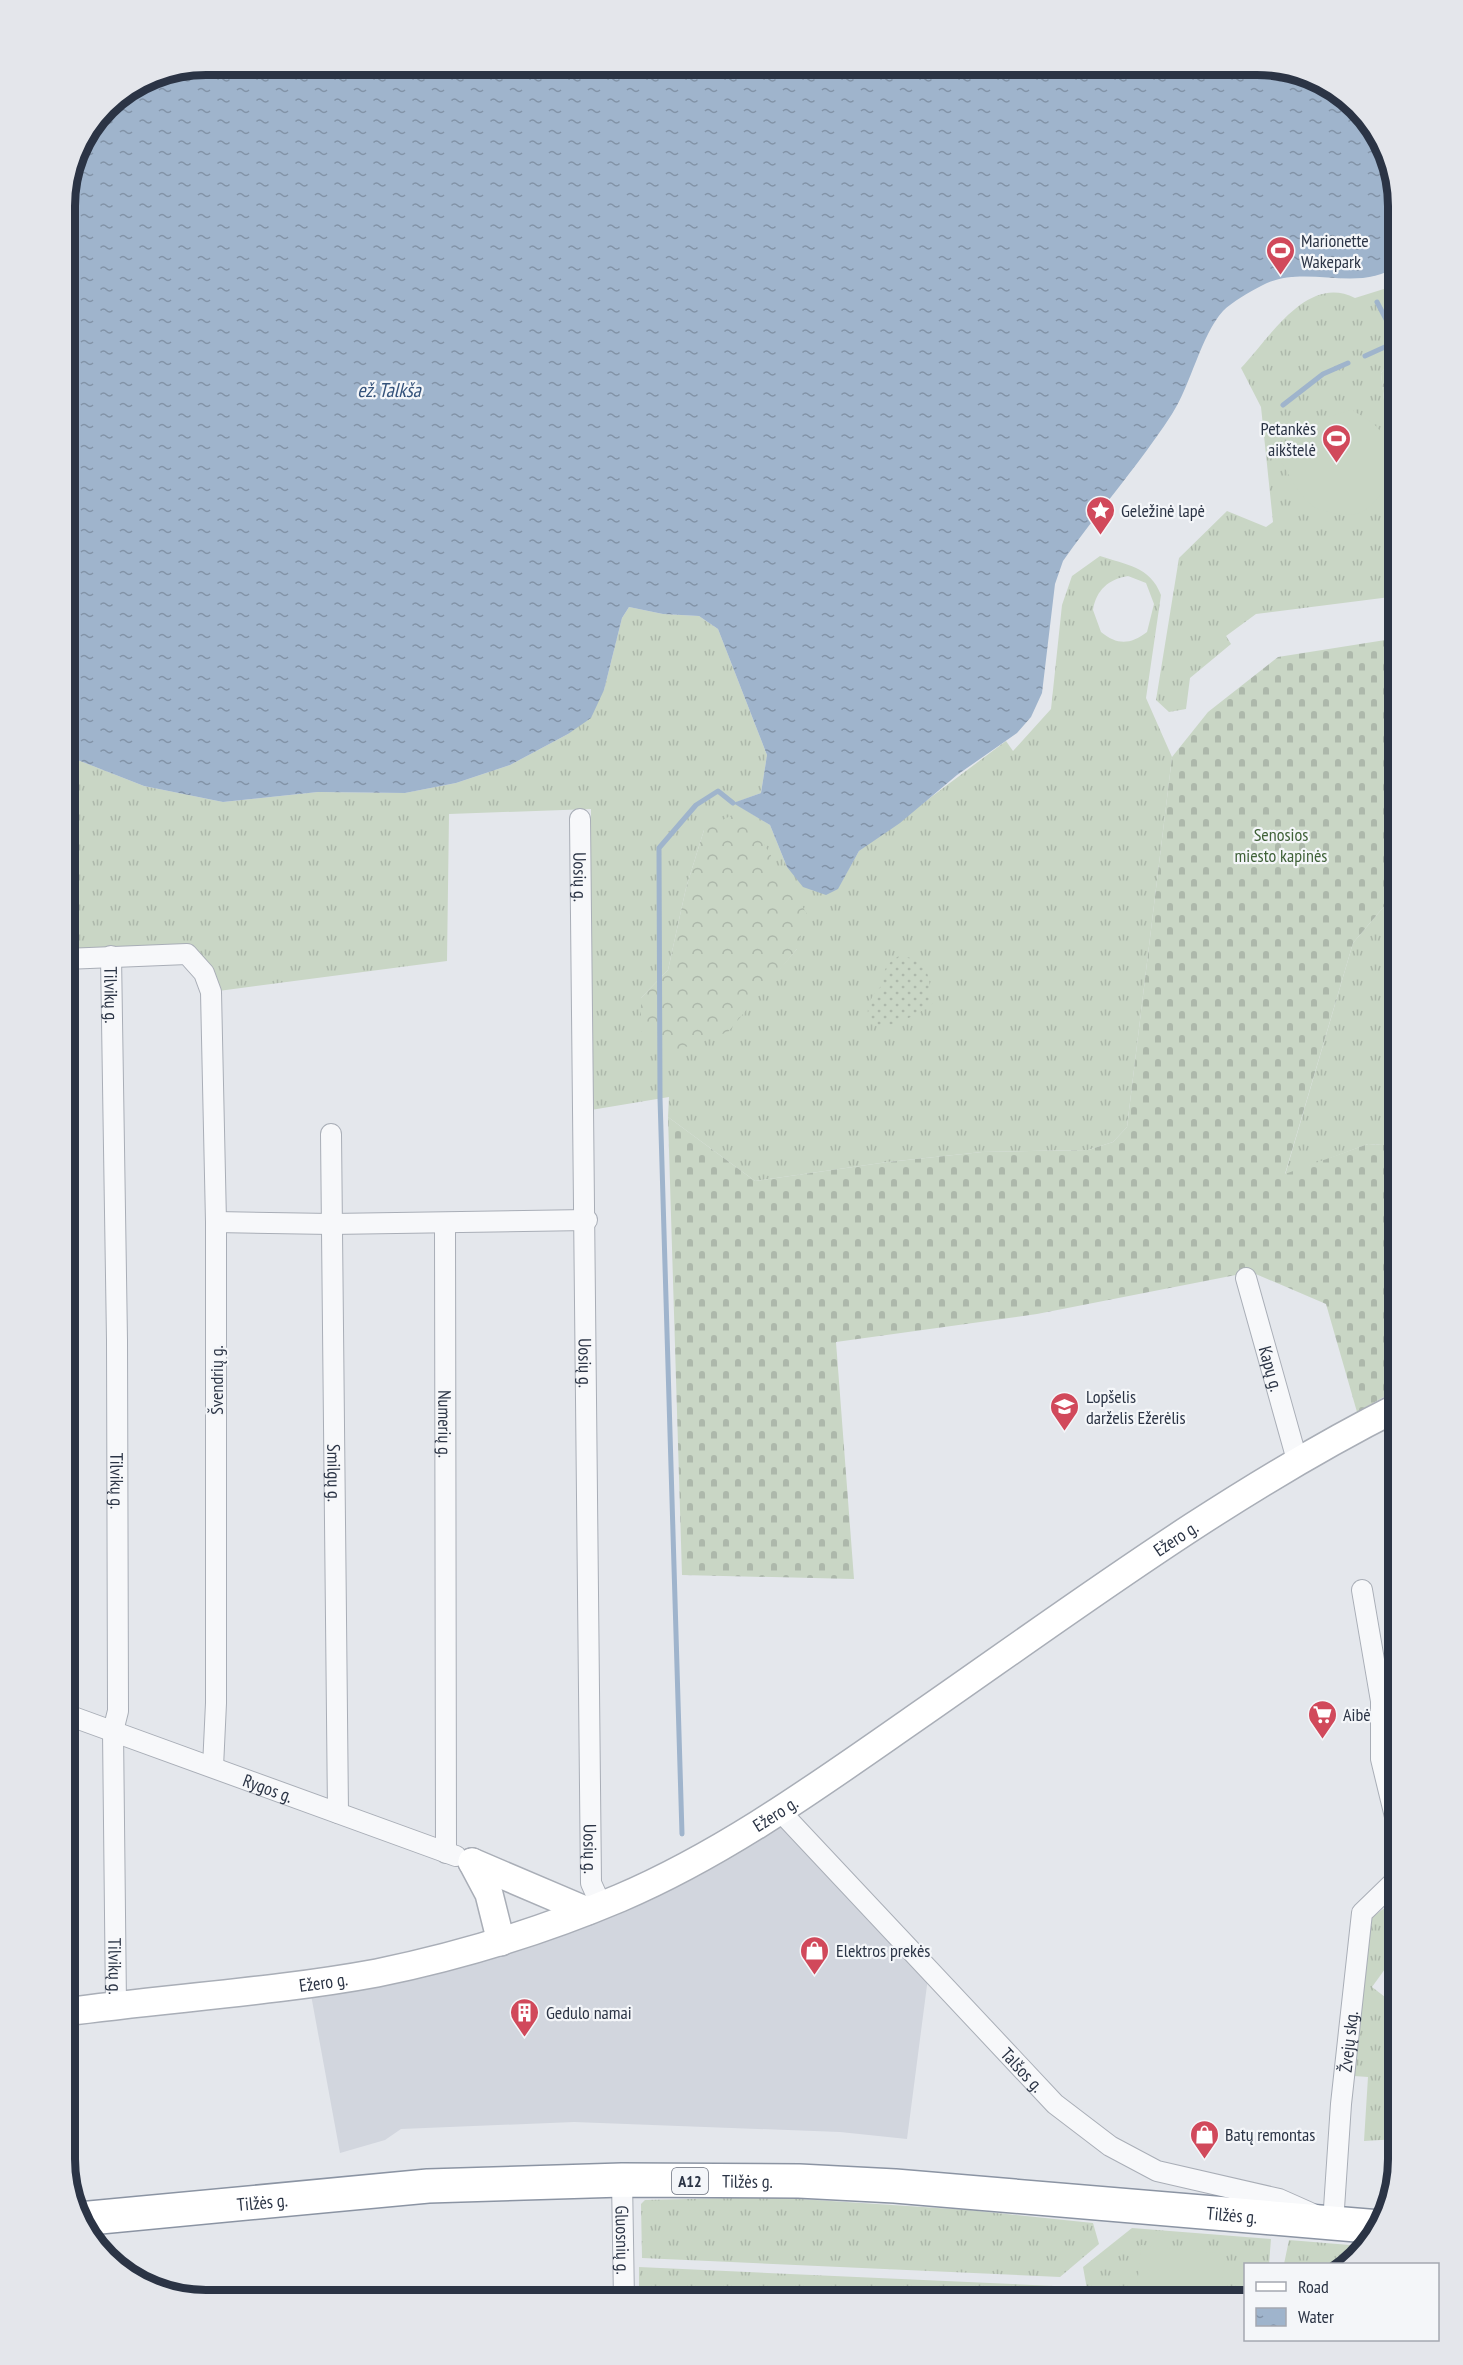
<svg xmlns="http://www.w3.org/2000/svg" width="1463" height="2365" viewBox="0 0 1463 2365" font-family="'PT Sans Narrow',sans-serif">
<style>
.built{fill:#d2d6de}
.grass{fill:url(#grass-tufts);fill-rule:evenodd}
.forest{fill:url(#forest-crowns)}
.cemetery{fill:url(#cemetery-stones)}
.park{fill:url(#park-dots)}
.garden{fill:#c9d6c5}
.water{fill:url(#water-ripples)}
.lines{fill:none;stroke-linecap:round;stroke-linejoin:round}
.stream{stroke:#9fb4cc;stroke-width:5}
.minor-casing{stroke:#a9aeb7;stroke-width:22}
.secondary-casing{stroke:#a9aeb7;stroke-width:30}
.trunk-casing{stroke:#8b94a3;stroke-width:36}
.minor{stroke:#f7f8fa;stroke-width:20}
.secondary{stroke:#fff;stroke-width:27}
.trunk{stroke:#fff;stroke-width:33}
.labels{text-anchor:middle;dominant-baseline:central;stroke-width:4.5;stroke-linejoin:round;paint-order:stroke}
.shield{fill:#f4f6f9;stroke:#676e7b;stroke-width:1.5}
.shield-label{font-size:16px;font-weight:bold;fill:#2b3445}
.poi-label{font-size:18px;fill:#2b3445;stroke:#f4f6f9;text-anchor:start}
.park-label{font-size:18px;fill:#3f6138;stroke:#f4f6f9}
.street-label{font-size:18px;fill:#2b3445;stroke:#f4f6f9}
.water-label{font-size:20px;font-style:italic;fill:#34527a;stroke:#f4f6f9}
.rim{fill:none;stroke:#2b3445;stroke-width:8}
</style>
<defs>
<pattern id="grass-tufts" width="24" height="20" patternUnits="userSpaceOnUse" patternTransform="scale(1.5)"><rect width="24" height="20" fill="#c9d6c5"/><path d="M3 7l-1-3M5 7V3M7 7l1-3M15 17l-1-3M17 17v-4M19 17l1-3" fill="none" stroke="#adb8ab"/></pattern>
<pattern id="forest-crowns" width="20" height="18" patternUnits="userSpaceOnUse" patternTransform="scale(1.5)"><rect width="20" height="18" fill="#c9d6c5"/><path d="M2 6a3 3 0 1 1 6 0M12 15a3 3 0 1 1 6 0" fill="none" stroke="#adb8ab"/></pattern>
<pattern id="cemetery-stones" width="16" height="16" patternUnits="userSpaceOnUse" patternTransform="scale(1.5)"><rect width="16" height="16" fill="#c9d6c5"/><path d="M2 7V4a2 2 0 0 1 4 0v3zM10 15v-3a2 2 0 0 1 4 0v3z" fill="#adb8ab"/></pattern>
<pattern id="park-dots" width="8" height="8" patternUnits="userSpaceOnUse" patternTransform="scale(1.5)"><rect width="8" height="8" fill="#c9d6c5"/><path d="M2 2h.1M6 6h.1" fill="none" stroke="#adb8ab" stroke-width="1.8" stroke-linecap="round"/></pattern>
<pattern id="water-ripples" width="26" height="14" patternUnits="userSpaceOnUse" patternTransform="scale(1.5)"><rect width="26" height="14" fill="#9fb4cc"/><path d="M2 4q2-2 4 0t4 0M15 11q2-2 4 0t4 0" fill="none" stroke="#8293a7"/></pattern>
</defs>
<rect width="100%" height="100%" fill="#e4e7ec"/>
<path class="built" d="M779,1810l150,160 -22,169 -67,-7 -266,-10 -173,7 -16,11 -45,13 -31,-169 192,-42z"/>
<path class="grass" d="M1398,281v71l-17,21 4,36 13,28v159l-142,18 -30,22 5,8 -41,34 -4,31 -17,3 -13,-12 23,-142 48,-47 39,16 7,-5 -12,-115 -20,-39c28,-29 66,-95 114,-70l32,-10z
M1100,556c26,9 50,10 61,39l-15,103 26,59 -45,370 -14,15 -25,8 -106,2 -94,10 -133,19 -87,-64 1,-20 -78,13v-301l-142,5 -2,147 -236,31 -24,-38 -122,5v-199l10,-1 69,27 79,16 95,-10 87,1 51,-10 54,-18 58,-31 36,-44 18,-72 7,-11 34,7 36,2 19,13 49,126 -6,38 -27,10 36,22 17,42 51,21 21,-37 147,-110 7,10 38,-42 11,-104 10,-29zM1128,576l18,7 8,21 -7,28c-17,13 -30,13 -46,0l-8,-22c3,-20 16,-31 35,-34zM704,830l93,119 -34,39 -122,10 27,-28 18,-82z
M1398,890v256l-30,-2 -83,31 68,-232z
M1394,1901l4,9v41l-26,36 26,20v132l-34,2 4,-64 -14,-1 17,-158z
M770,2197l198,13 125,13 6,21 -39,33 -418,-19 -1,-54 4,-4z
M1132,2228l139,11 -2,25h-23l-1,36h-156l-6,-33z
M1289,2240l73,6 -20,18h-58z
M639,2267l437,20 3,13h-440z"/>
<path class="forest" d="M1398,352v85l-13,-28 -4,-36z
M732,815l27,21 48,78 -10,35 -69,83 -51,18 -36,-19v-33l27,-28 18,-82 18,-58z"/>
<path class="cemetery" d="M1398,638v252l-45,53 -68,231 83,-30 30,2v243l-41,23 -31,-108 -75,-32 -214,42 -201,28 18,237 -172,-4 -14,-458 87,64 133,-19 94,-10 106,-2 25,-8 14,-15 45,-370 36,-45 70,-55z"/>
<path class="park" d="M900,955c32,7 27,20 33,48 -15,12 -36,22 -55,24l-9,-5c-4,-18 2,-25 14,-38 0,-16 4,-20 17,-29z"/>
<path class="garden" d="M1352,410l21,13 22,24c-4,33 -18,75 -59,67 -6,-2 -16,-3 -22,-7 -15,-10 -23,-30 -33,-45 7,-7 10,-17 16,-24 14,-16 35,-23 55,-28z
M1141,2245l84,9 -4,46 -85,-1z"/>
<path class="water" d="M206,65h1060l61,20 13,21 28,19 16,18 14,63v59c-39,30 -94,-3 -137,21 -12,6 -29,16 -38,25 -22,24 -32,74 -51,103 -33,51 -74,97 -109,147l-8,23 -13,109 -11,24 -14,16 -60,42 -57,48 -41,28 -21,38 -12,6 -23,-8 -16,-20 -17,-42 -37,-22 28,-10 6,-38 -49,-126 -19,-13 -36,-2 -34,-7 -7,11 -18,72 -13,28 -23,16 -58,31 -54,18 -51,10 -87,-1 -95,10 -79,-16 -69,-27 -10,1v-563l10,-45 31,-46 46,-31z"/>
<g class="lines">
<path class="stream" d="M1377,302l21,40
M1365,356l33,-15
M1283,405l40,-31 25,-11
M682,1834l-22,-736 -1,-250 37,-43 22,-14 15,12"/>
<defs>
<g id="minor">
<path id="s1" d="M580,819l11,1064 10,22"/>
<path id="s2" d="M111,956l6,384 1,371 -5,20 3,274"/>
<path d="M65,959l122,-5 17,19 7,19 5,230v481l-3,64"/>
<path id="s3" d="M331,1134l7,679"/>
<path d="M216,1222l115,2 256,-4"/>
<path id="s4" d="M445,1223l1,630"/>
<path id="s5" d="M1246,1278l51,182"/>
<path d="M1362,1590l19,111v58l17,70"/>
<path id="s6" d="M65,1714l391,142"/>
<path id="s7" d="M779,1810l276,294 55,42 47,25 122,28 54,24 8,-119 21,-191 32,-31 4,-9"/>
<path id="s8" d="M622,2180l2,120"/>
</g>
<g id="secondary">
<path d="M472,1862l115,49"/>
<path d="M472,1862l17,32 12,48"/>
<path id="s9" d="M65,2012c103,-14 209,-20 312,-39 83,-17 165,-42 243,-75 103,-44 196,-111 288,-175 159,-110 317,-229 490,-316"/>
</g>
<g id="trunk">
<path id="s10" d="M79,2219l349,-33 194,-6 177,1 96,5 485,41"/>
</g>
</defs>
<use href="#minor" class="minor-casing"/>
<use href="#secondary" class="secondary-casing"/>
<use href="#trunk" class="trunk-casing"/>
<use href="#minor" class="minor"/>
<use href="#secondary" class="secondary"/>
<use href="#trunk" class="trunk"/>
</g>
<defs>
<symbol id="stadium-pin" viewBox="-11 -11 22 30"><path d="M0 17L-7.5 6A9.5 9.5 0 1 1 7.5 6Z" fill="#d1495b" stroke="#f4f6f9"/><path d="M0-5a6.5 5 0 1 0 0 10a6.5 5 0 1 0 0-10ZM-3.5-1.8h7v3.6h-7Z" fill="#fff"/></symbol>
<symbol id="sight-pin" viewBox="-11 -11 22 30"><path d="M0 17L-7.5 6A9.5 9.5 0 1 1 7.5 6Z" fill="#d1495b" stroke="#f4f6f9"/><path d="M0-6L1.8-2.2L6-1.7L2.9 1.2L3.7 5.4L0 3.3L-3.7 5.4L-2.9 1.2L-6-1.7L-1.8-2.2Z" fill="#fff"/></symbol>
<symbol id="school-pin" viewBox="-11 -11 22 30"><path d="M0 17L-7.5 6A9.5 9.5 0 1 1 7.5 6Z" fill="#d1495b" stroke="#f4f6f9"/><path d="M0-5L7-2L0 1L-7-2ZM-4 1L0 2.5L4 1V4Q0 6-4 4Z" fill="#fff"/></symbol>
<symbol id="supermarket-pin" viewBox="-11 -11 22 30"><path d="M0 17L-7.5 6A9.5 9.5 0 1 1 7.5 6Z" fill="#d1495b" stroke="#f4f6f9"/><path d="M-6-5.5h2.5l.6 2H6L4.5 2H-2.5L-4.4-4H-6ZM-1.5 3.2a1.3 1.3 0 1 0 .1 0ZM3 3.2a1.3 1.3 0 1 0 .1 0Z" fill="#fff"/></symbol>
<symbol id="shop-pin" viewBox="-11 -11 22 30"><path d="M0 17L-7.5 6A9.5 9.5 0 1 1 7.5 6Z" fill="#d1495b" stroke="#f4f6f9"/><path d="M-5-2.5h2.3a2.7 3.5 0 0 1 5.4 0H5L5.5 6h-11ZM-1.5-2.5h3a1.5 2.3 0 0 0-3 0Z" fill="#fff"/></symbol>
<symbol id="building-pin" viewBox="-11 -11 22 30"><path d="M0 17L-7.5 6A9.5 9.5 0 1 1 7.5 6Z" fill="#d1495b" stroke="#f4f6f9"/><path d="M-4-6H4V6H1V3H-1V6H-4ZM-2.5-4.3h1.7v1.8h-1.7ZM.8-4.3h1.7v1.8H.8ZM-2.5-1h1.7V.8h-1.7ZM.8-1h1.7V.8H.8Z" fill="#fff"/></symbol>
</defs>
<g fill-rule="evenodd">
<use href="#stadium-pin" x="1264" y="234" width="33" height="45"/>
<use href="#stadium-pin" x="1320" y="422" width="33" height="45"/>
<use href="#sight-pin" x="1084" y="494" width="33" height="45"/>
<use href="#school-pin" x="1048" y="1390" width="33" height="45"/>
<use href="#supermarket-pin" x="1306" y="1698" width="33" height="45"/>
<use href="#shop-pin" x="798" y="1934" width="33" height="45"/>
<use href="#building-pin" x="508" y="1996" width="33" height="45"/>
<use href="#shop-pin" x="1188" y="2118" width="33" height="45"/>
</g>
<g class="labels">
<rect class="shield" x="672" y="2168" width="36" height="26" rx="4.5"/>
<g class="shield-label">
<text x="690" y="2181">A12</text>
</g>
<g class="poi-label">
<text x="1301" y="240">Marionette<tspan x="1301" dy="21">Wakepark</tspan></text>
<text x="1316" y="428" text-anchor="end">Petankės<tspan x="1316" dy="21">aikštelė</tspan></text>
<text x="1121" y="510">Geležinė lapė</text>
<text x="1086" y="1396">Lopšelis<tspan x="1086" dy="21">darželis Ežerėlis</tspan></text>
<text x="1343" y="1714">Aibė</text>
<text x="836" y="1950">Elektros prekės</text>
<text x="546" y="2012">Gedulo namai</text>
<text x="1225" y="2134">Batų remontas</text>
</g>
<g class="park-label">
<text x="1281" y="834">Senosios<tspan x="1281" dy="21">miesto kapinės</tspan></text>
</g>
<g class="street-label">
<text stroke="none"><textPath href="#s1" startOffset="58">Uosių g.</textPath></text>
<text stroke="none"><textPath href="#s2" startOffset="39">Tilvikų g.</textPath></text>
<text stroke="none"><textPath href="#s1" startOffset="544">Uosių g.</textPath></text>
<text stroke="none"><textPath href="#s5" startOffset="94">Kapų g.</textPath></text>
<text transform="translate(216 1380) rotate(-90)">Švendrių g.</text>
<text stroke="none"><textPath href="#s4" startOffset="201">Numerių g.</textPath></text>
<text stroke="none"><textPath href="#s3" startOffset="339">Smilgų g.</textPath></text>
<text stroke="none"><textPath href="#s2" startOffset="525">Tilvikų g.</textPath></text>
<text stroke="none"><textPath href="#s9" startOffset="1232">Ežero g.</textPath></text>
<text stroke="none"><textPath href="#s6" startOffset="216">Rygos g.</textPath></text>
<text stroke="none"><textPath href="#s9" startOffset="746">Ežero g.</textPath></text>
<text stroke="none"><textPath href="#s1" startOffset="1030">Uosių g.</textPath></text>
<text stroke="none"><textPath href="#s2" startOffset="1011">Tilvikų g.</textPath></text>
<text stroke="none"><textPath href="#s9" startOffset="260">Ežero g.</textPath></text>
<text stroke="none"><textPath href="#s7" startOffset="892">Žvejų skg.</textPath></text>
<text stroke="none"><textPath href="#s7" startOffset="356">Talšos g.</textPath></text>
<text stroke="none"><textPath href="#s10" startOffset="670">Tilžės g.</textPath></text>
<text stroke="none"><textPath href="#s10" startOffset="184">Tilžės g.</textPath></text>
<text stroke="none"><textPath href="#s10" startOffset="1156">Tilžės g.</textPath></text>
<text stroke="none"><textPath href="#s8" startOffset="60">Gluosnių g.</textPath></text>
</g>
<g class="water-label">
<text x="389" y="390">ež. Talkša</text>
</g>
</g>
<path d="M0 0H1463V2365H0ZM206 75H1257A131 131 0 0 1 1388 206V2159A131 131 0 0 1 1257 2290H206A131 131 0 0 1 75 2159V206A131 131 0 0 1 206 75Z" fill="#e4e6eb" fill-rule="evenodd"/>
<path class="rim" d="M206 75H1257A131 131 0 0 1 1388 206V2159A131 131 0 0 1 1257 2290H206A131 131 0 0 1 75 2159V206A131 131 0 0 1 206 75Z"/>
<rect x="1244" y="2263" width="195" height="78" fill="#f4f6f9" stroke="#a4a8b1" stroke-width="1.5"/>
<rect x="1256" y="2282" width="30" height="9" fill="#ffffff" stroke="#a4a8b1" stroke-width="1.5"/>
<text x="1298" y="2293" font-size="18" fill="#2b3445">Road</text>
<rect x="1256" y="2308" width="30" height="18" fill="url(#water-ripples)" stroke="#a4a8b1" stroke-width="1.5"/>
<text x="1298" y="2323" font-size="18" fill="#2b3445">Water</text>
</svg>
